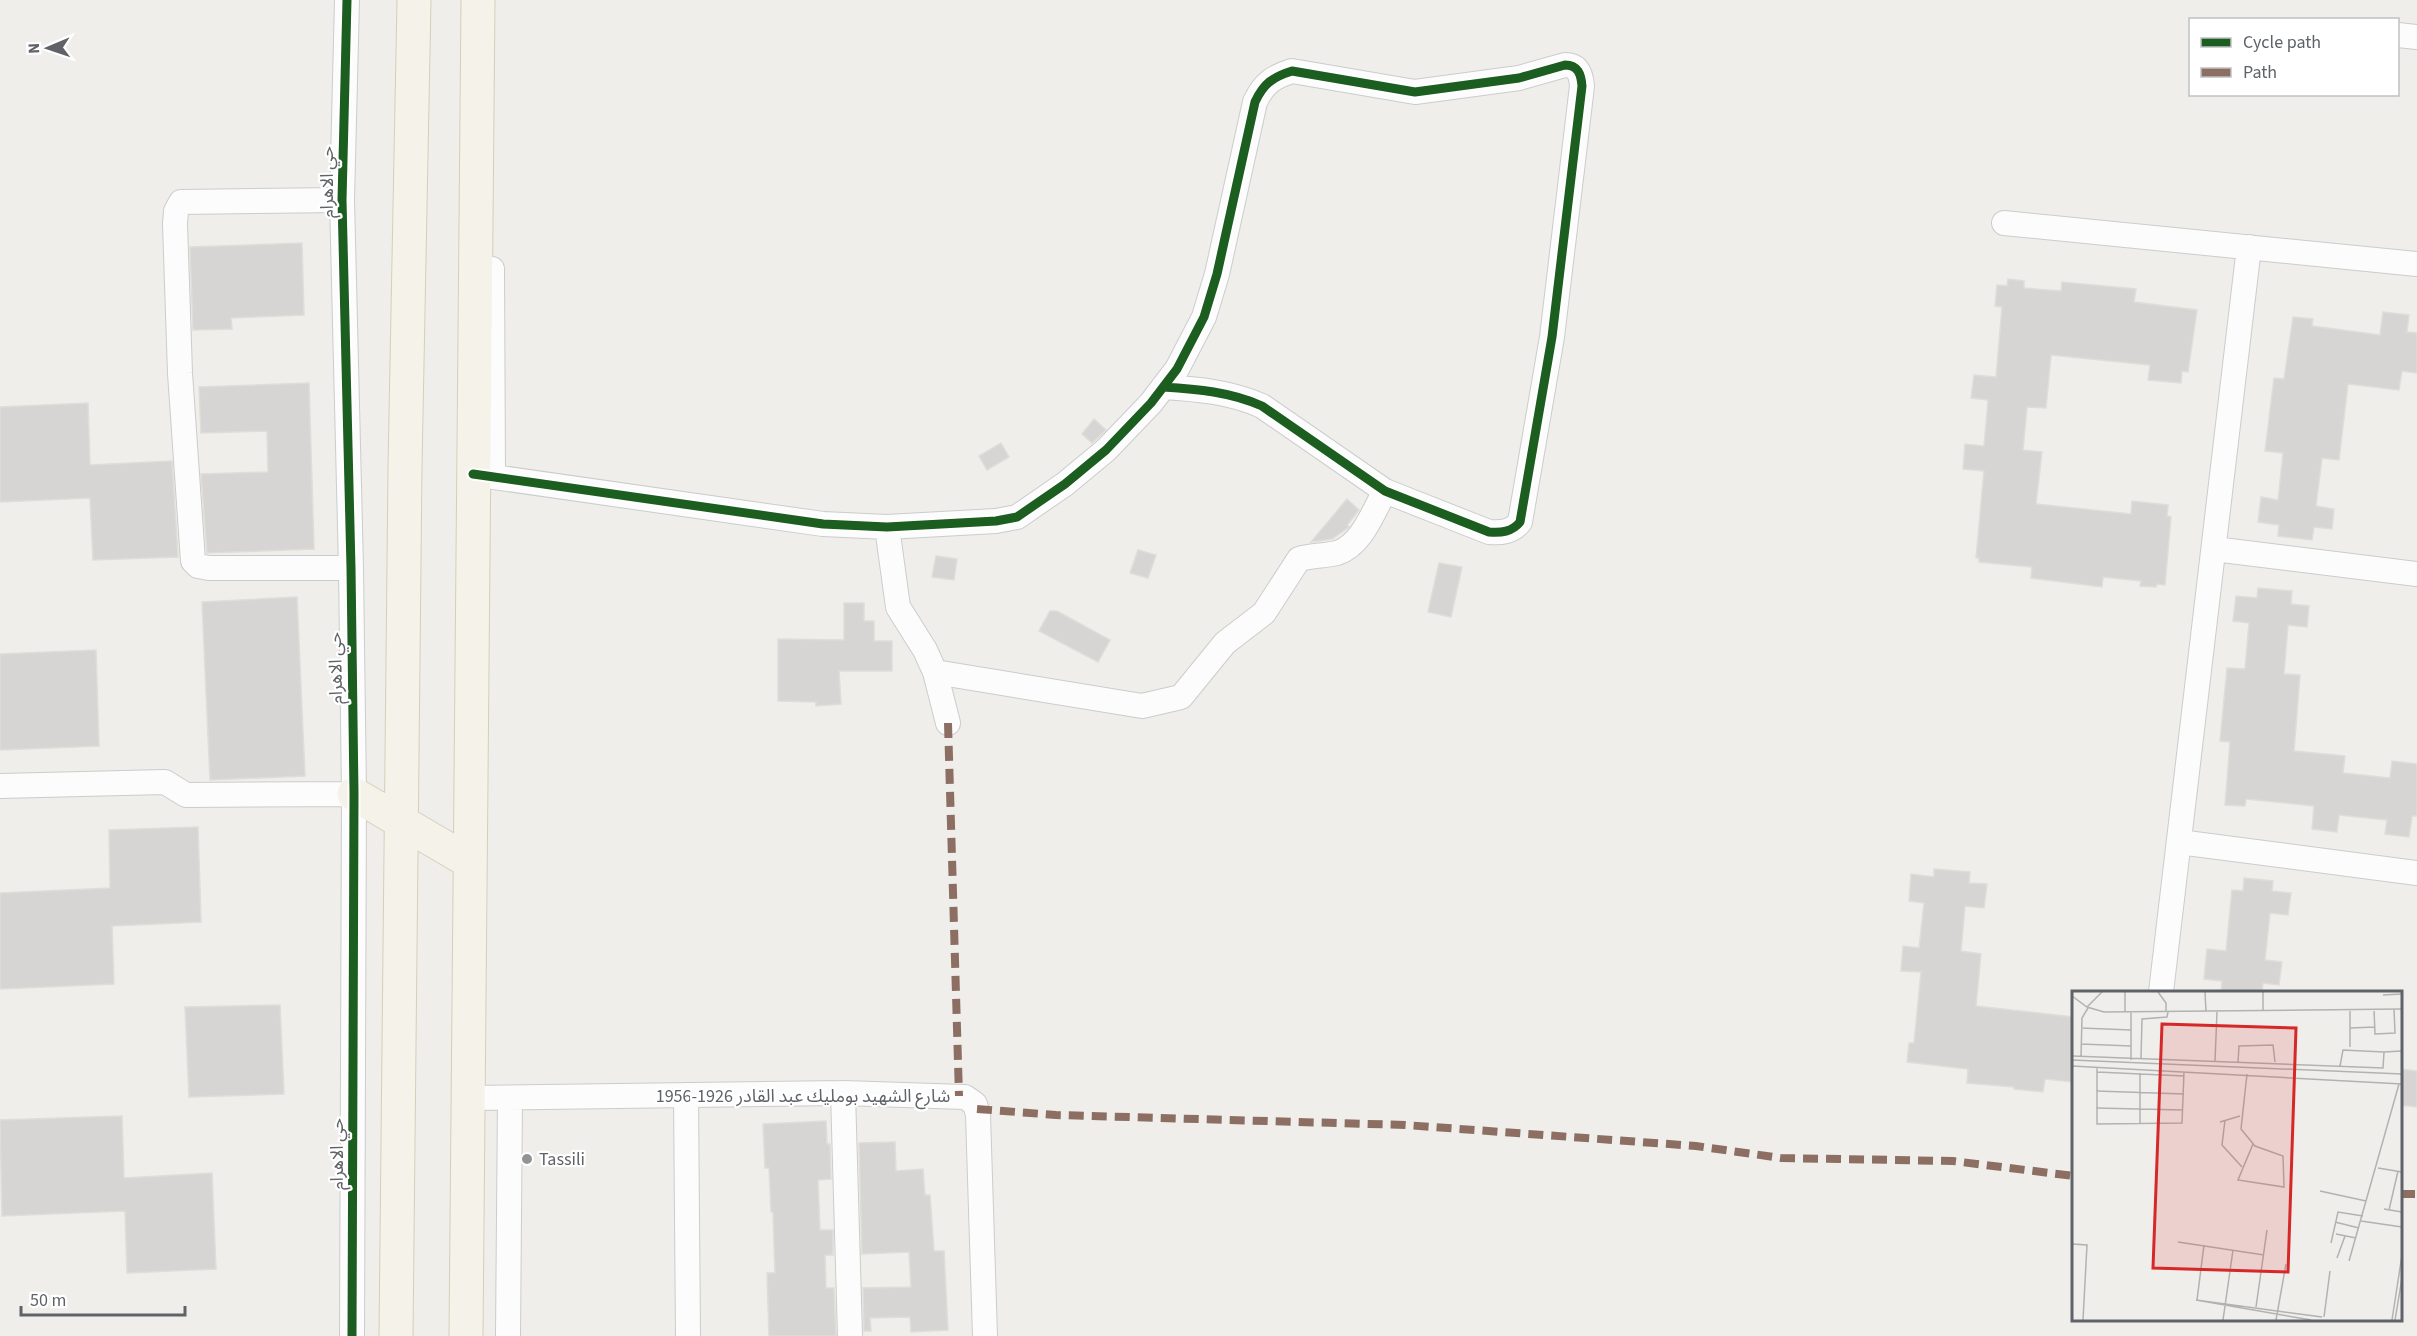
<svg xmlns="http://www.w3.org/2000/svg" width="2417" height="1336" viewBox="0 0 2417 1336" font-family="'Source Sans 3','Noto Sans Arabic',sans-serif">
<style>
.building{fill:#d6d5d3;stroke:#deddd9;stroke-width:1.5}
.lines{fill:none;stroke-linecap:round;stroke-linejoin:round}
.minor-casing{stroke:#cbcccc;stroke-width:26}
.primary-casing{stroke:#d7ceb8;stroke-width:35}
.minor{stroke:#fdfcfc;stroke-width:24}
.primary{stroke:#f4f2e9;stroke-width:33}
.quiet{stroke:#8d6e63;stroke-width:8;stroke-dasharray:15 8;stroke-linecap:butt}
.cycleway-casing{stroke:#fff;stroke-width:13}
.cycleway{stroke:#1b5e20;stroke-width:9}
.poi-dot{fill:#919496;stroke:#fff;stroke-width:2}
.labels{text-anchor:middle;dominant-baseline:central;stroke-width:4.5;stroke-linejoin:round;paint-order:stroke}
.street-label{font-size:18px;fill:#5f6368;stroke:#fff}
.poi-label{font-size:18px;fill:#5f6368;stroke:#fff;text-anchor:start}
.inset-road{fill:none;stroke:#b1b2b2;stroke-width:1.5}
.view{fill:#d62828;fill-opacity:0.15;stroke:#d62828;stroke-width:3}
.inset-edge{fill:none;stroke:#5f6368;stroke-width:3}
</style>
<rect width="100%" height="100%" fill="#efeeea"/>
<path class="building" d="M302,243l2,72 -73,3 1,11 -39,1 -3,-83z
M2008,279l16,2v7l37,3 1,-9 74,7 -2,13 63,8 -9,62 -6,-1 -1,12 -33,-3 2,-15 -99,-10 -5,53 -19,-1 -4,43 19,2 -6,52 95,10 1,-13 36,4 -1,11 4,1 -6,68 -8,-1 -1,3 -16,-1 1,-5 -38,-4 -1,10 -71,-9 1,-11 -53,-5v-4h-3l8,-87 -21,-2 2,-25 19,2 4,-46 -17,-2 3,-23 22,2 6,-70 -7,-1 2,-21 10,1z
M2383,312l26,3 -2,17 10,1v40l-15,-2 -3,19 -51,-6 -9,76 -17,-2 -6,48 18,3 -2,20 -18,-2 -2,13 -34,-4 1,-11 -21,-3 3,-25 17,3 5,-47 -18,-2 9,-73 10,1 9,-62 20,2 -1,7 68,9z
M309,383l5,166 -107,4 -6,-79 67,-2 -1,-41 -66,2 -2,-46z
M88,403l2,62 82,-4 6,96 -85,3 -3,-62 -90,4v-95z
M1094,419l12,11 -14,13 -10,-9z
M1001,443l8,14 -22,13 -8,-14z
M1347,499l12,11 -12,15 2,2 -17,12 -21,3z
M1138,550l18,5 -8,23 -18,-5z
M936,556l21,3 -3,21 -22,-3z
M1439,563l23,4 -11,50 -23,-5z
M2258,588l34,3 -1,13 18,2 -2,21 -19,-2 -4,49 16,1 -6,76 51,5 -2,17 47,5 2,-17 25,3v52h-5l-3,21 -24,-3 2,-14 -48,-5 -2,17 -25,-3 2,-23 -68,-7 -1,7 -20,-1 5,-63 -10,-1 7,-73 18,1 4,-46 -16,-2 3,-25 21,2z
M297,597l8,179 -95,4 -8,-178z
M844,603h20v18h10v20h18v30h-53l2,33 -25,2v-4l-38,-1v-62l66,1z
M1050,611h7l53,29 -12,22 -59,-31z
M96,650l3,96 -99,4v-96z
M198,827l3,95 -89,4 2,58 -114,5v-96l110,-5 -1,-58z
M1934,869l36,3 -1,11 18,1 -3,24 -19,-2 -4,45 20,3 -5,52 97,11v65l-28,-3 -2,13 -29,-3v-2l-47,-4 1,-14 -61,-7 2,-19h5l7,-71 -20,-1 2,-25 16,2 5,-45 -15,-2 2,-27 23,3z
M2244,878l29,3 -1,10 19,2 -3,22 -18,-2 -5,47 17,2 -3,23 -16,-2 -1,10h-41l1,-12 -18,-2 3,-30 19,2 6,-61 11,1z
M280,1005l4,89 -95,3 -4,-90z
M2400,1069l17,2v36l-17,-2z
M122,1116l2,62 88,-5 4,96 -89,4 -2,-62 -123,5 -2,-96z
M826,1121l1,23h3l1,35 -13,1 2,50h13v25h-8l1,33h8l2,48h-67l-2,-63h8l-2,-61h-2l-2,-44h-4l-2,-44z
M895,1142l1,29 27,-2 2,26h5l4,56h10l4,79 -37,2 -1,-15 -40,1 1,13h-7l-1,-43 48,-1 -2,-35 -47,2 -3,-111z"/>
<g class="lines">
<defs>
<path id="minor" d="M347,0l-5,200 9,368 3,226 -2,542
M2398,35l19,2
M342,200l-161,2 -5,9 -1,13 5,149 13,188 5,5 11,2h142
M2004,223l413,41
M492,269l1,207
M473,474l350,50 64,3 109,-6 21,-4 48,-33 41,-34 45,-47 26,-34 27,-52 13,-43 38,-172c9,-19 18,-25 37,-31l123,21 104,-14 46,-13c13,0 16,9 17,21l-30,251 -32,185c-8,10 -19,11 -31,10l-104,-41 -123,-85c-31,-14 -65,-17 -99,-19
M887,527l11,80 27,43 10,22 13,51
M2214,549l203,25
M935,672l207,34 39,-9 44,-54 39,-30 35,-54c13,-4 26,-3 38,-6 25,-8 36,-41 48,-62
M0,786l165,-4 21,13 168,-1
M2179,842l238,31
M2161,992l88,-745
M843,1093l7,243
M686,1095l2,241
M468,1098l375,-5 122,4 10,7 3,11 7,221
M508,1336l2,-238"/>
<path id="primary" d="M354,794l116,68
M396,1336l9,-869 9,-467
M466,1336l12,-1336"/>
</defs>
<use href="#minor" class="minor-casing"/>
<use href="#primary" class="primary-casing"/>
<use href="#minor" class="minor"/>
<use href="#primary" class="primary"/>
<path class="quiet" d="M948,723l11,373
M977,1109l79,6 349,10 291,21 85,12 172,3 121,15
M2400,1194h17"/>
<defs>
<path id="cycleway" d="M347,0l-5,200 9,368 3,226 -2,542
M473,474l350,50 64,3 109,-6 21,-4 48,-33 41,-34 45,-47 26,-34 27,-52 13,-43 38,-172c9,-19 18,-25 37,-31l123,21 104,-14 46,-13c13,0 16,9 17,21l-30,251 -32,185c-8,10 -19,11 -31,10l-104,-41 -123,-85c-31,-14 -65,-17 -99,-19"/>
</defs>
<use href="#cycleway" class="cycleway-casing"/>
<use href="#cycleway" class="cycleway"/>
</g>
<circle class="poi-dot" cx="527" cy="1159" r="6"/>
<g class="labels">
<g class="street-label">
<text transform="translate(327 182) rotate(-90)">حي الاهرام</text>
<text transform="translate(336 668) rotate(-91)">حي الاهرام</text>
<text x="803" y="1096">شارع الشهيد بومليك عبد القادر 1926-1956</text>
<text transform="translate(337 1154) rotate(-90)">حي الاهرام</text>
</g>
<g class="poi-label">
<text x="539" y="1159">Tassili</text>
</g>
</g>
<g transform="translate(2072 991)">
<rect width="330" height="330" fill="#efeeea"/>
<path class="inset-road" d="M53,1v20M86,1l8,11v9M133,1l1,20M191,1v19M311,4l19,-1M0,5l15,11 17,5 298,-3M15,16l15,-15M302,18l1,25 20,-1 -1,-24M278,19v37M59,21v48M9,37l50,2M278,37l25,-1M9,53l50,2M0,65l311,12 1,-16 18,-1M9,66l1,-39 6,-10M69,67l1,-39 25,-2 1,-5M0,69l330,14M143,70l2,-49M166,71l1,-16 34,-1 2,17M0,75l330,18M268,75l3,-16 41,2M25,77v56l85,-1 2,-51M25,81l87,4M68,82v50M175,83l-6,55 14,17 28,10 1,31 -46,-7 15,-36M24,100l88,3M24,117l87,2M153,129l-3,25 20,22M148,131l20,-6M306,177l24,4M248,200l46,10M312,218l18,3M317,219l9,-39M289,230l41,6M263,231l24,6M264,243l20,4M106,251l86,13M259,252l7,-31 25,4M0,253l15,1 -4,75M265,267l8,-22M277,270l50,-177M125,309l7,-55M184,316l11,-77M252,326l6,-46M151,329l10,-70M204,329l10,-56M239,329l-115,-20 126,17M320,329l10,-65M323,329l7,-42"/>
<path class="view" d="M90,33l134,4 -8,244 -135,-4z"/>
<rect width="330" height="330" class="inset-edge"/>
</g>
<rect x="2189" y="18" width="210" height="78" fill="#ffffff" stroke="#bfc1c3" stroke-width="1.5"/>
<rect x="2201" y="38" width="30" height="9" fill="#1b5e20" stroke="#bfc1c3" stroke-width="1.5"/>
<text x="2243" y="48" font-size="18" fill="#5f6368">Cycle path</text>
<rect x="2201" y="68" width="30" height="9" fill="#8d6e63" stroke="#bfc1c3" stroke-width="1.5"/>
<text x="2243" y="78" font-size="18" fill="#5f6368">Path</text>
<g transform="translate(48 48) rotate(268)" stroke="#ffffff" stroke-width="4.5" paint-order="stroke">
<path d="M0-4.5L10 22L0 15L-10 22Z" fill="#5f6368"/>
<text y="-9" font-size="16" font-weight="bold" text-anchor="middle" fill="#5f6368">N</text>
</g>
<path d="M21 1306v9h164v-9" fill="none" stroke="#5f6368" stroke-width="3"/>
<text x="30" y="1306" font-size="18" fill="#5f6368" stroke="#ffffff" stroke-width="4.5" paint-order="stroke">50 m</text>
</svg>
